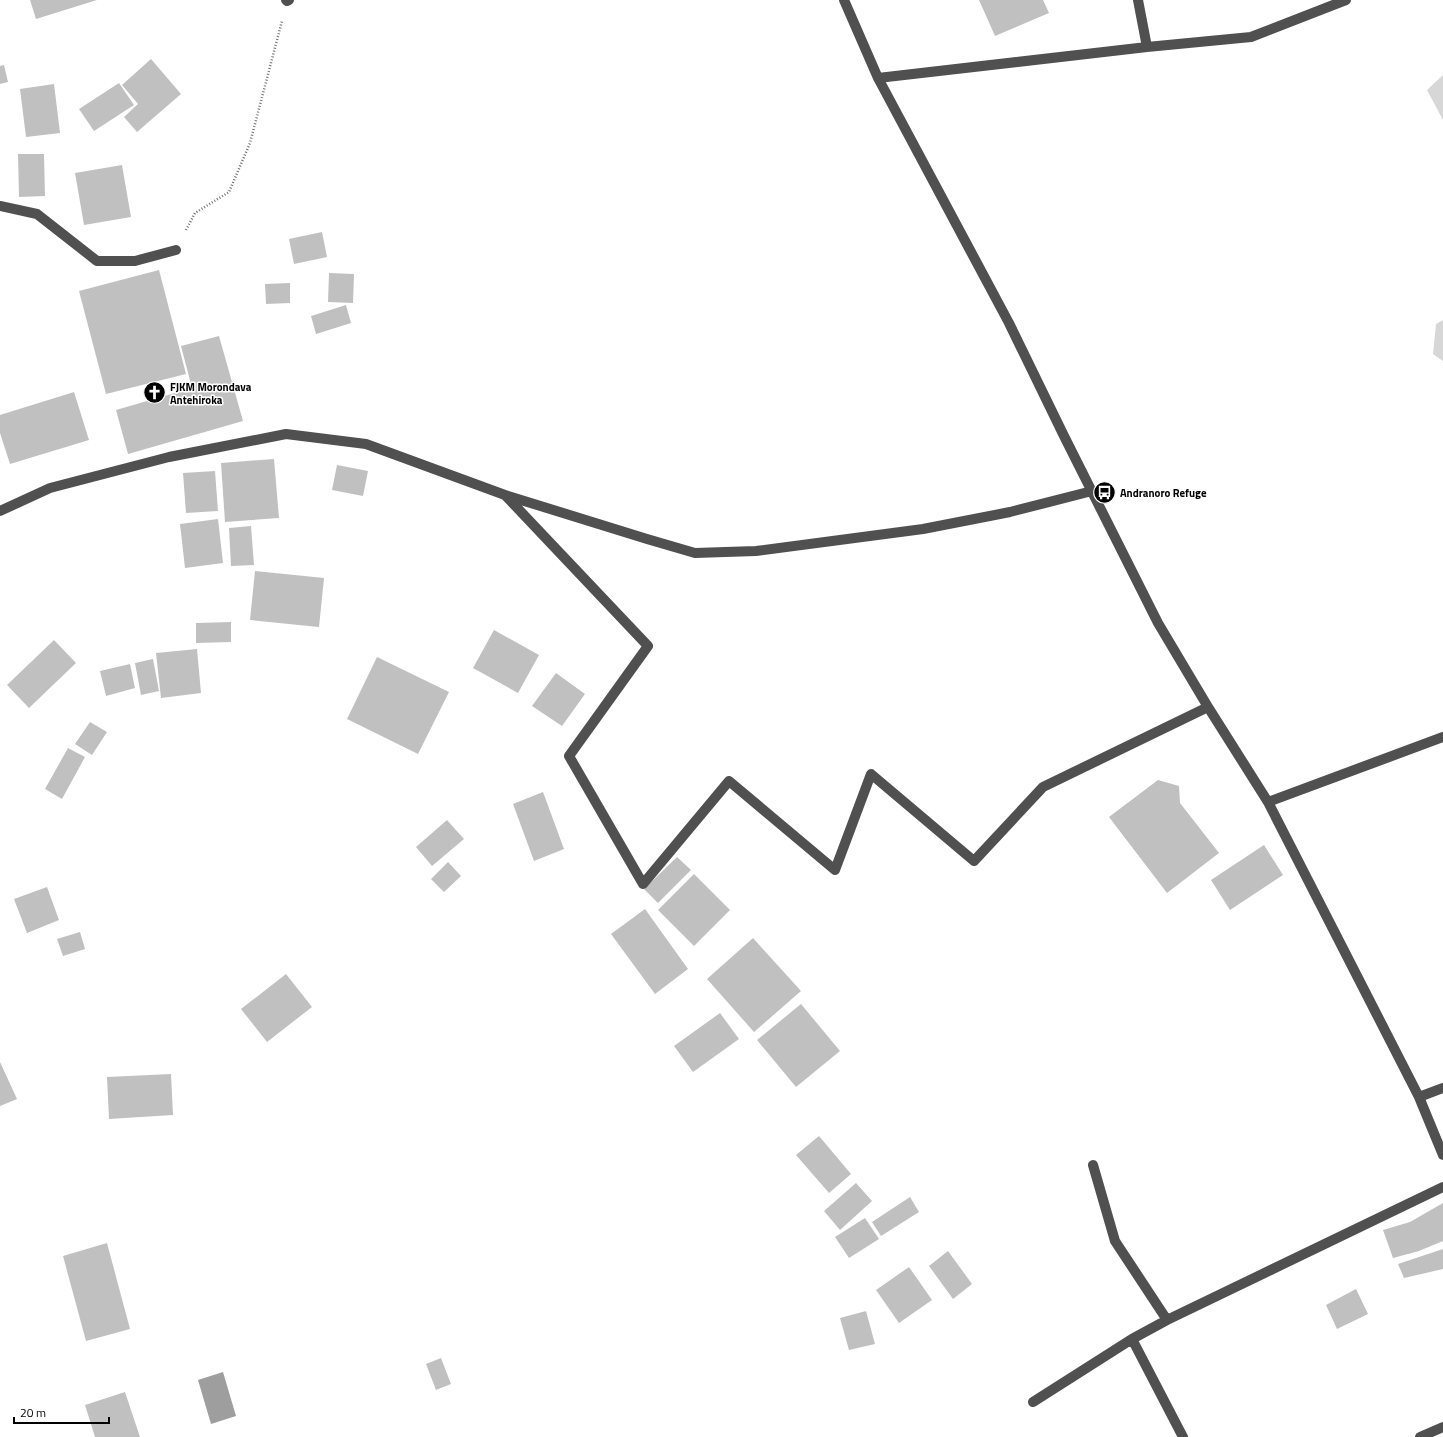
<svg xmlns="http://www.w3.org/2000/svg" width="1443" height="1437" viewBox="0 0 1443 1437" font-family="'Titillium Web',sans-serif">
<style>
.green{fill:#d7d7d7}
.water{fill:#9e9e9e}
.building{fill:#c0c0c0}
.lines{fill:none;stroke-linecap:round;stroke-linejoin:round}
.path{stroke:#727272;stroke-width:2.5;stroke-dasharray:1 2;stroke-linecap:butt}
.minor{stroke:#505050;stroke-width:10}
.labels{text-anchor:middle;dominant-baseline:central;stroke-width:3;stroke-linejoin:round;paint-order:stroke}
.poi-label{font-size:11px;font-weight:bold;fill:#000;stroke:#fff;text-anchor:start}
</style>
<rect width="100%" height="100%" fill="#fff"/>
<path class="green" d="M1443,75v45l-16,-30z
M1443,320v41l-10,-7 3,-30z"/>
<path class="water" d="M223,1372l13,44 -25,8 -13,-44z"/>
<path class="building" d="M30,0h67l-61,19z
M979,0h64l6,13 -54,23z
M151,59l30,35 -44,38 -13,-15 14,-13 -16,-19z
M4,65l4,17 -8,2v-18z
M119,83l15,22 -40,26 -15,-22z
M54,84l6,49 -34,4 -6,-48z
M18,154h26l1,42 -26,1z
M122,165l9,52 -47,8 -9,-52z
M322,232l5,25 -33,7 -5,-25z
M159,270l27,104 -80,20 -27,-103z
M329,273l25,1 -1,29 -25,-1z
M290,283v20l-24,1 -1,-20z
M346,305l5,18 -35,11 -5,-18z
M219,336l24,85 -115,33 -12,-44 76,-22 -11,-42z
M74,392l15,48 -79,24 -10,-31v-18z
M274,459l5,59 -54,4 -4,-59z
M337,465l31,6 -5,25 -31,-6z
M215,471l3,40 -32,2 -3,-40z
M218,519l5,44 -38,5 -5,-44z
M251,526l3,39 -23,1 -2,-38z
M255,571l69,7 -5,49 -69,-7z
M231,622v20l-35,1v-20z
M494,630l45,25 -21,38 -45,-25z
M54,640l22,23 -47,45 -22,-23z
M197,649l4,44 -40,5 -5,-45z
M377,657l72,35 -31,62 -71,-35z
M153,659l6,32 -18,4 -6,-32z
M130,664l5,24 -29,8 -6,-25z
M556,673l29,21 -23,32 -30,-20z
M90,722l17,10 -15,23 -17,-11z
M68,748l17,9 -23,42 -17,-10z
M1158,780l21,6 1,17 39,50 -52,40 -58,-76z
M543,792l21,57 -30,12 -21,-57z
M447,820l17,19 -32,27 -16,-19z
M1264,845l19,30 -53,35 -19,-30z
M677,857l14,13 -33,33 -14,-14z
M448,862l13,14 -17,16 -13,-13z
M694,874l36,36 -36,36 -36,-36z
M47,887l12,33 -32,13 -13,-34z
M645,909l43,60 -33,25 -44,-60z
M80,932l5,17 -22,7 -6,-17z
M753,938l48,53 -47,41 -47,-53z
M286,974l26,33 -45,35 -26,-33z
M801,1004l39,47 -44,36 -39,-47z
M720,1013l19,26 -46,33 -19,-26z
M0,1062l17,37 -17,7z
M171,1074l2,41 -64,4 -2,-42z
M819,1136l32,38 -22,19 -33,-38z
M856,1183l16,18 -32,29 -16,-19z
M910,1197l9,15 -38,24 -9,-14z
M1443,1203v38l-24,10 -26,7 -10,-28 27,-8z
M865,1218l14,21 -30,19 -14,-21z
M107,1243l23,86 -44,12 -23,-85z
M1443,1249v20l-39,9 -6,-14z
M948,1251l24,33 -19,15 -24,-33z
M909,1267l23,33 -33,23 -23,-33z
M1356,1289l12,25 -31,15 -11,-24z
M866,1311l9,33 -26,6 -9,-32z
M441,1358l10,26 -15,6 -10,-26z
M125,1392l15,45h-45l-10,-32z"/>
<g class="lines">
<path class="path" d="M186,230l9,-17 34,-21 21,-49 32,-122"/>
<path class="minor" d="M286,0l1,1 2,-1
M844,0l34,78 131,245 55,113 94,187 50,84 60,95 151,295 24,58
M1138,0l9,47 104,-10 95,-37
M878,78l269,-31
M0,206l37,8 60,47h38l41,-11
M505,495l143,151 -79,110 74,128 86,-103 106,89 36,-96 103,87 69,-74 165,-80
M0,511l50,-23 119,-31 117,-23 80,10 139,51 142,44 48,14 61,-2 167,-22 87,-17 82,-21
M1268,802l175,-65
M1419,1097l24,-9
M1093,1165l22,76 52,79
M1132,1339l51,98
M1033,1402l99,-63 35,-19 276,-133
M1420,1437l23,-10"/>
</g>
<defs>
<symbol id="church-disc" viewBox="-11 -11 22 22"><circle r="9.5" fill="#000" stroke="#fff"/><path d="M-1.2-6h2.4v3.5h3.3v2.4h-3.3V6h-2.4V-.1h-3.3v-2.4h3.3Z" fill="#fff"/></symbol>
<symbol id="bus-disc" viewBox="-11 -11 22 22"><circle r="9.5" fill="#000" stroke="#fff"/><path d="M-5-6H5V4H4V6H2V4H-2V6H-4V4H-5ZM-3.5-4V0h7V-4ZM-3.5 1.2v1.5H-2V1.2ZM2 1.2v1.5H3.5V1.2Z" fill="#fff"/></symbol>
</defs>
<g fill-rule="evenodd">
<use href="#church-disc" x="142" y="380" width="25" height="25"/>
<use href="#bus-disc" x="1092" y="480" width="25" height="25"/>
</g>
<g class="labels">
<g class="poi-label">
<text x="170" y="387">FJKM Morondava<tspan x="170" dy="13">Antehiroka</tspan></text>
<text x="1120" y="493">Andranoro Refuge</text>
</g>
</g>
<path d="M14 1417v6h95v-6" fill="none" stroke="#000000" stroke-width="2"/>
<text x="20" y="1417" font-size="12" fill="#000000" stroke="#ffffff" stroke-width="3" paint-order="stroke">20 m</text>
</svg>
